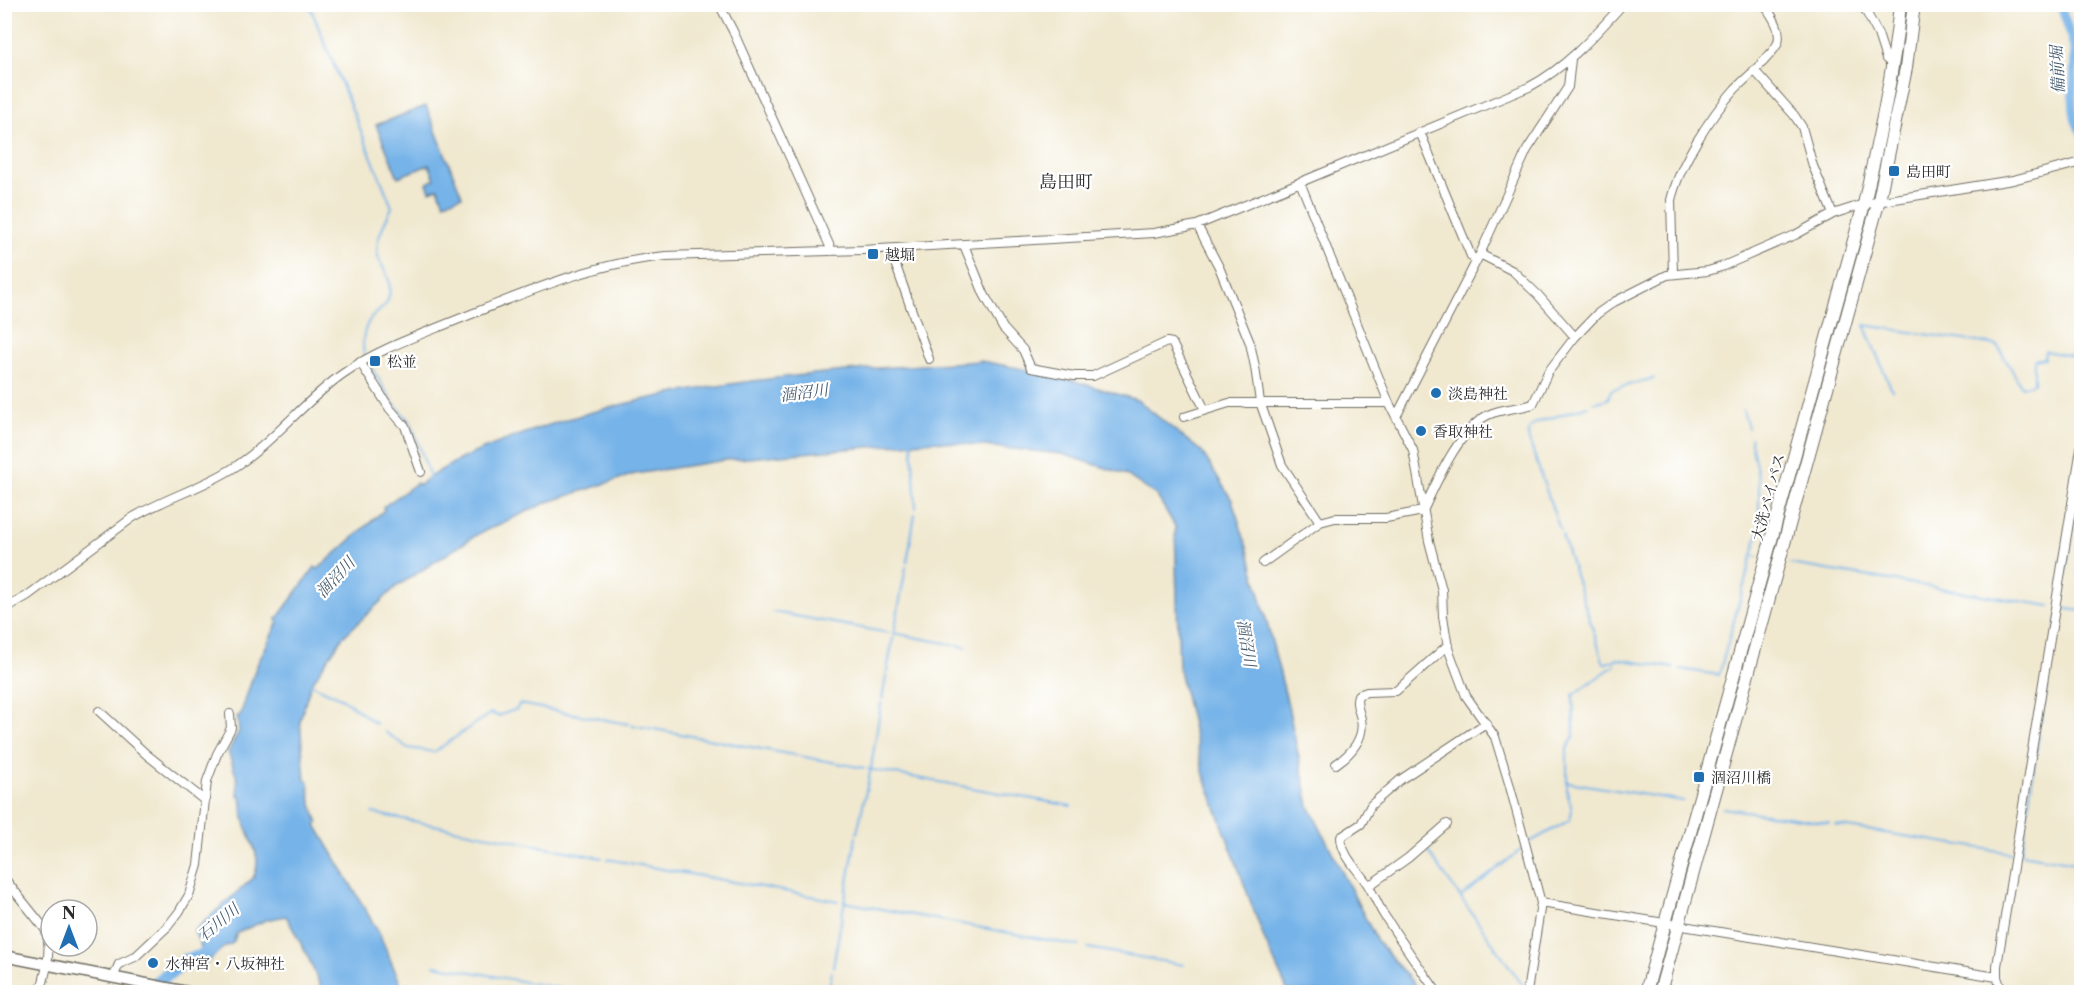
<svg xmlns="http://www.w3.org/2000/svg" width="2086" height="997" viewBox="0 0 2086 997" font-family="'Libre Caslon Text','Noto Serif JP',serif">
<style>
.water{fill:#76b3e8;stroke:#506f8a;stroke-width:1.5}
.lines{fill:none;stroke-linecap:round;stroke-linejoin:round}
.stream{stroke:#76b3e8;stroke-width:2}
.canal{stroke:#76b3e8;stroke-width:8}
.river{stroke:#76b3e8;stroke-width:14}
.minor-casing{stroke:#706d64;stroke-width:10}
.major-casing{stroke:#706d64;stroke-width:13}
.highway-casing{stroke:#706d64;stroke-width:14}
.minor{stroke:#fff;stroke-width:8}
.major{stroke:#fff;stroke-width:10}
.highway{stroke:#fff;stroke-width:12}
.poi-dot{fill:#1f6fb2;stroke:#fff;stroke-width:2}
.labels{text-anchor:middle;dominant-baseline:central;stroke-width:4.5;stroke-linejoin:round;paint-order:stroke}
.poi-label{font-size:15px;fill:#2b2b2b;stroke:#fff;text-anchor:start}
.street-label{font-size:15px;fill:#2b2b2b;stroke:#fff}
.water-label{font-size:16px;font-style:italic;fill:#455b6d;stroke:#fff}
.quarter-label{font-size:18px;fill:#2b2b2b;stroke:#fff}
</style>
<rect width="100%" height="100%" fill="#fff"/>
<filter id="ink" filterUnits="userSpaceOnUse"><feTurbulence type="fractalNoise" baseFrequency=".0167" numOctaves="2"/><feDisplacementMap in="SourceGraphic" scale="12" xChannelSelector="R" yChannelSelector="G"/><feConvolveMatrix kernelMatrix="1 2 1 2 8 2 1 2 1" color-interpolation-filters="sRGB"/></filter>
<filter id="wash" filterUnits="userSpaceOnUse"><feTurbulence type="fractalNoise" baseFrequency=".008" numOctaves="4" result="noise"/><feDisplacementMap in="SourceGraphic" scale="24" xChannelSelector="R" yChannelSelector="G"/><feGaussianBlur stdDeviation="1.35" result="paint"/><feColorMatrix in="noise" values="0 0 0 0 0 0 0 0 0 0 0 0 0 0 0 0 0 1.4 0 .05"/><feComposite in="paint" operator="in"/></filter>
<g filter="url(#wash)">
<rect width="100%" height="100%" fill="#f0e8cf"/>
<path class="water" d="M426,106l36,90 -18,7 -6,-15 -8,3 -3,-8 8,-4 -6,-14 -31,12 -22,-52z
M981,361l74,14 82,25 65,52 30,48 19,60 36,141 22,105 68,135 44,51h-133l-23,-51 -61,-166 -25,-105 -4,-144 -18,-30 -32,-22 -63,-20 -127,-13 -209,19 -91,14 -87,28 -70,32 -81,52 -55,52 -31,46 -11,36 5,60h3l3,22 7,21 -2,2 63,108 25,59h-81l-15,-35 -22,-41 -20,4 -29,13 -4,10 -9,4 -21,19 -2,-19 -7,-16 59,-53c10,-19 -1,-33 -7,-52 -3,-9 -4,-20 -5,-30h-3l-1,-18 -9,-26 11,-21 -2,-15h3l16,-49 22,-45 -2,-2 39,-53 3,2 66,-59 -1,-3 34,-24 2,2c28,-22 60,-35 93,-47 145,-56 315,-67 469,-77z"/>
<g class="lines">
<path class="stream" d="M309,4l83,203c-5,12 -14,26 -15,40 -1,20 19,27 11,53 -3,8 -11,12 -16,17 -9,10 -11,28 -7,40
M368,362l26,42 17,19 19,54
M1892,390l-28,-65 133,20 25,42 12,-4v-23l10,-2 1,-7 37,7
M1593,403l15,-4 3,-9 43,-12
M1743,410l5,18
M1750,438l9,42v28l2,15 -9,33 6,1
M912,443l4,65
M1560,530l-32,-93c0,-7 1,-10 8,-14l52,-17
M1562,535l42,129 13,-5 57,9
M907,562l8,-48
M1790,564l260,42
M2061,608l21,3
M773,612l116,21
M893,633l73,14
M1680,669l39,6 33,-119
M311,684l32,15 33,25
M882,699l24,-132
M2041,722l38,-231h3
M632,725l232,43
M385,732l23,16 26,4 57,-39 7,3 19,-7 2,-5 109,20
M2039,734l-18,120 61,10
M868,769l203,37
M1568,782l115,19
M1723,808l106,15
M372,813l230,45
M1835,825l176,28
M857,833l14,-65 10,-65
M1530,842l40,-22 2,-10 -5,-19v-42l7,-13 -1,-41 42,-30
M1427,850l97,137
M607,859l231,42
M1461,897l61,-48
M844,902l235,44
M1088,948l96,17
M434,965l140,26
M833,967l23,-130
M828,992l4,-20"/>
<path class="canal" d="M2060,4c5,16 13,34 14,51 2,25 -8,57 8,79"/>
<path class="river" d="M145,992l39,-31 19,-5 12,-10"/>
</g>
</g>
<g filter="url(#ink)">
<g class="lines">
<defs>
<path id="minor" d="M719,4l14,27 99,220
M1862,4l16,30 8,25 7,6
M1754,70l40,45 8,12 11,39 20,48
M1420,132l51,124 5,5
M1300,182l89,221 24,47 16,91 13,49 1,26 5,32 18,48 29,41 14,46 32,120 -14,89
M1197,225l22,42 31,76 5,24 5,35 22,63 38,57
M964,245l20,49 19,34 20,22 8,18 43,8h19l74,-34 5,1 33,67
M890,249l39,110
M1480,254l33,17 25,24 37,42
M1673,273l-2,-73c9,-37 39,-83 64,-111 10,-10 40,-36 43,-47 4,-14 -7,-27 -14,-38
M360,362l30,47 15,17 16,46
M1184,417l45,-14h160
M1396,417l84,-163 47,-104 41,-63 3,-28
M1263,563l57,-41 15,-4h51l37,-7c13,-28 36,-82 65,-96 13,-7 31,-6 45,-11l15,-32 27,-35 22,-23 17,-12 53,-27 41,-4 13,-4 74,-32 38,-21 31,-10 149,-24 69,-18
M4,609l23,-13 105,-78c31,-19 67,-29 98,-48 43,-26 73,-69 114,-97 34,-24 76,-38 115,-54 68,-27 134,-56 207,-63l196,-6 292,-17 43,-8 39,-16 293,-122c38,-20 65,-51 94,-83
M99,711l47,43 58,46
M1336,764c15,-10 29,-26 25,-45 -2,-9 -6,-15 -3,-24l9,-3 29,-1 52,-46
M4,878l41,51c8,19 1,45 -5,63
M1368,884l5,-1 35,-25 39,-34
M1541,903l456,74
M113,978l6,-14 16,-7 33,-31 11,-14 10,-17 9,-30 9,-84 10,-27 14,-26 -1,-14
M1437,992c-18,-25 -36,-51 -53,-77 -7,-11 -11,-23 -18,-33 -9,-13 -25,-28 -25,-45l20,-13 10,-19 29,-25 86,-57
M2002,992l-5,-15v-11l85,-524"/>
<path id="major" d="M4,956l183,36"/>
<path id="highway" d="M1646,992l218,-788c15,-66 30,-132 36,-200
M1660,992l219,-792 27,-132 8,-64"/>
</defs>
<use href="#minor" class="minor-casing"/>
<use href="#major" class="major-casing"/>
<use href="#highway" class="highway-casing"/>
<use href="#minor" class="minor"/>
<use href="#major" class="major"/>
<use href="#highway" class="highway"/>
</g>
</g>
<g class="poi-dot">
<rect x="1888" y="165" width="12" height="12" rx="3"/>
<rect x="867" y="248" width="12" height="12" rx="3"/>
<rect x="369" y="355" width="12" height="12" rx="3"/>
<circle cx="1436" cy="393" r="6"/>
<circle cx="1421" cy="431" r="6"/>
<rect x="1693" y="771" width="12" height="12" rx="3"/>
<circle cx="153" cy="963" r="6"/>
</g>
<g class="labels">
<g class="poi-label">
<text x="1906" y="171">島田町</text>
<text x="885" y="254">越堀</text>
<text x="387" y="361">松並</text>
<text x="1448" y="393">淡島神社</text>
<text x="1433" y="431">香取神社</text>
<text x="1711" y="777">涸沼川橋</text>
<text x="165" y="963">水神宮・八坂神社</text>
</g>
<g class="street-label">
<text transform="translate(1768 497) rotate(-75)">大洗バイパス</text>
</g>
<g class="water-label">
<text transform="translate(2057 70) rotate(-93)">備前堀</text>
<text transform="translate(804 392) rotate(-7)">涸沼川</text>
<text transform="translate(335 577) rotate(-47)">涸沼川</text>
<text transform="translate(1247 643) rotate(81)">涸沼川</text>
<text transform="translate(218 922) rotate(-40)">石川川</text>
</g>
<g class="quarter-label">
<text x="1066" y="182">島田町</text>
</g>
</g>
<rect width="2086" height="997" fill="none" stroke="#fff" stroke-width="24"/>
<g transform="translate(69 928)"><circle r="28" fill="#ffffff" stroke="#aaaaaa" stroke-width="1.5"/>
<path d="M0-4.5L10 22L0 15L-10 22Z" fill="#1f6fb2"/>
<text y="-9" font-size="16" font-weight="bold" text-anchor="middle" fill="#2b2b2b">N</text>
</g>
</svg>
